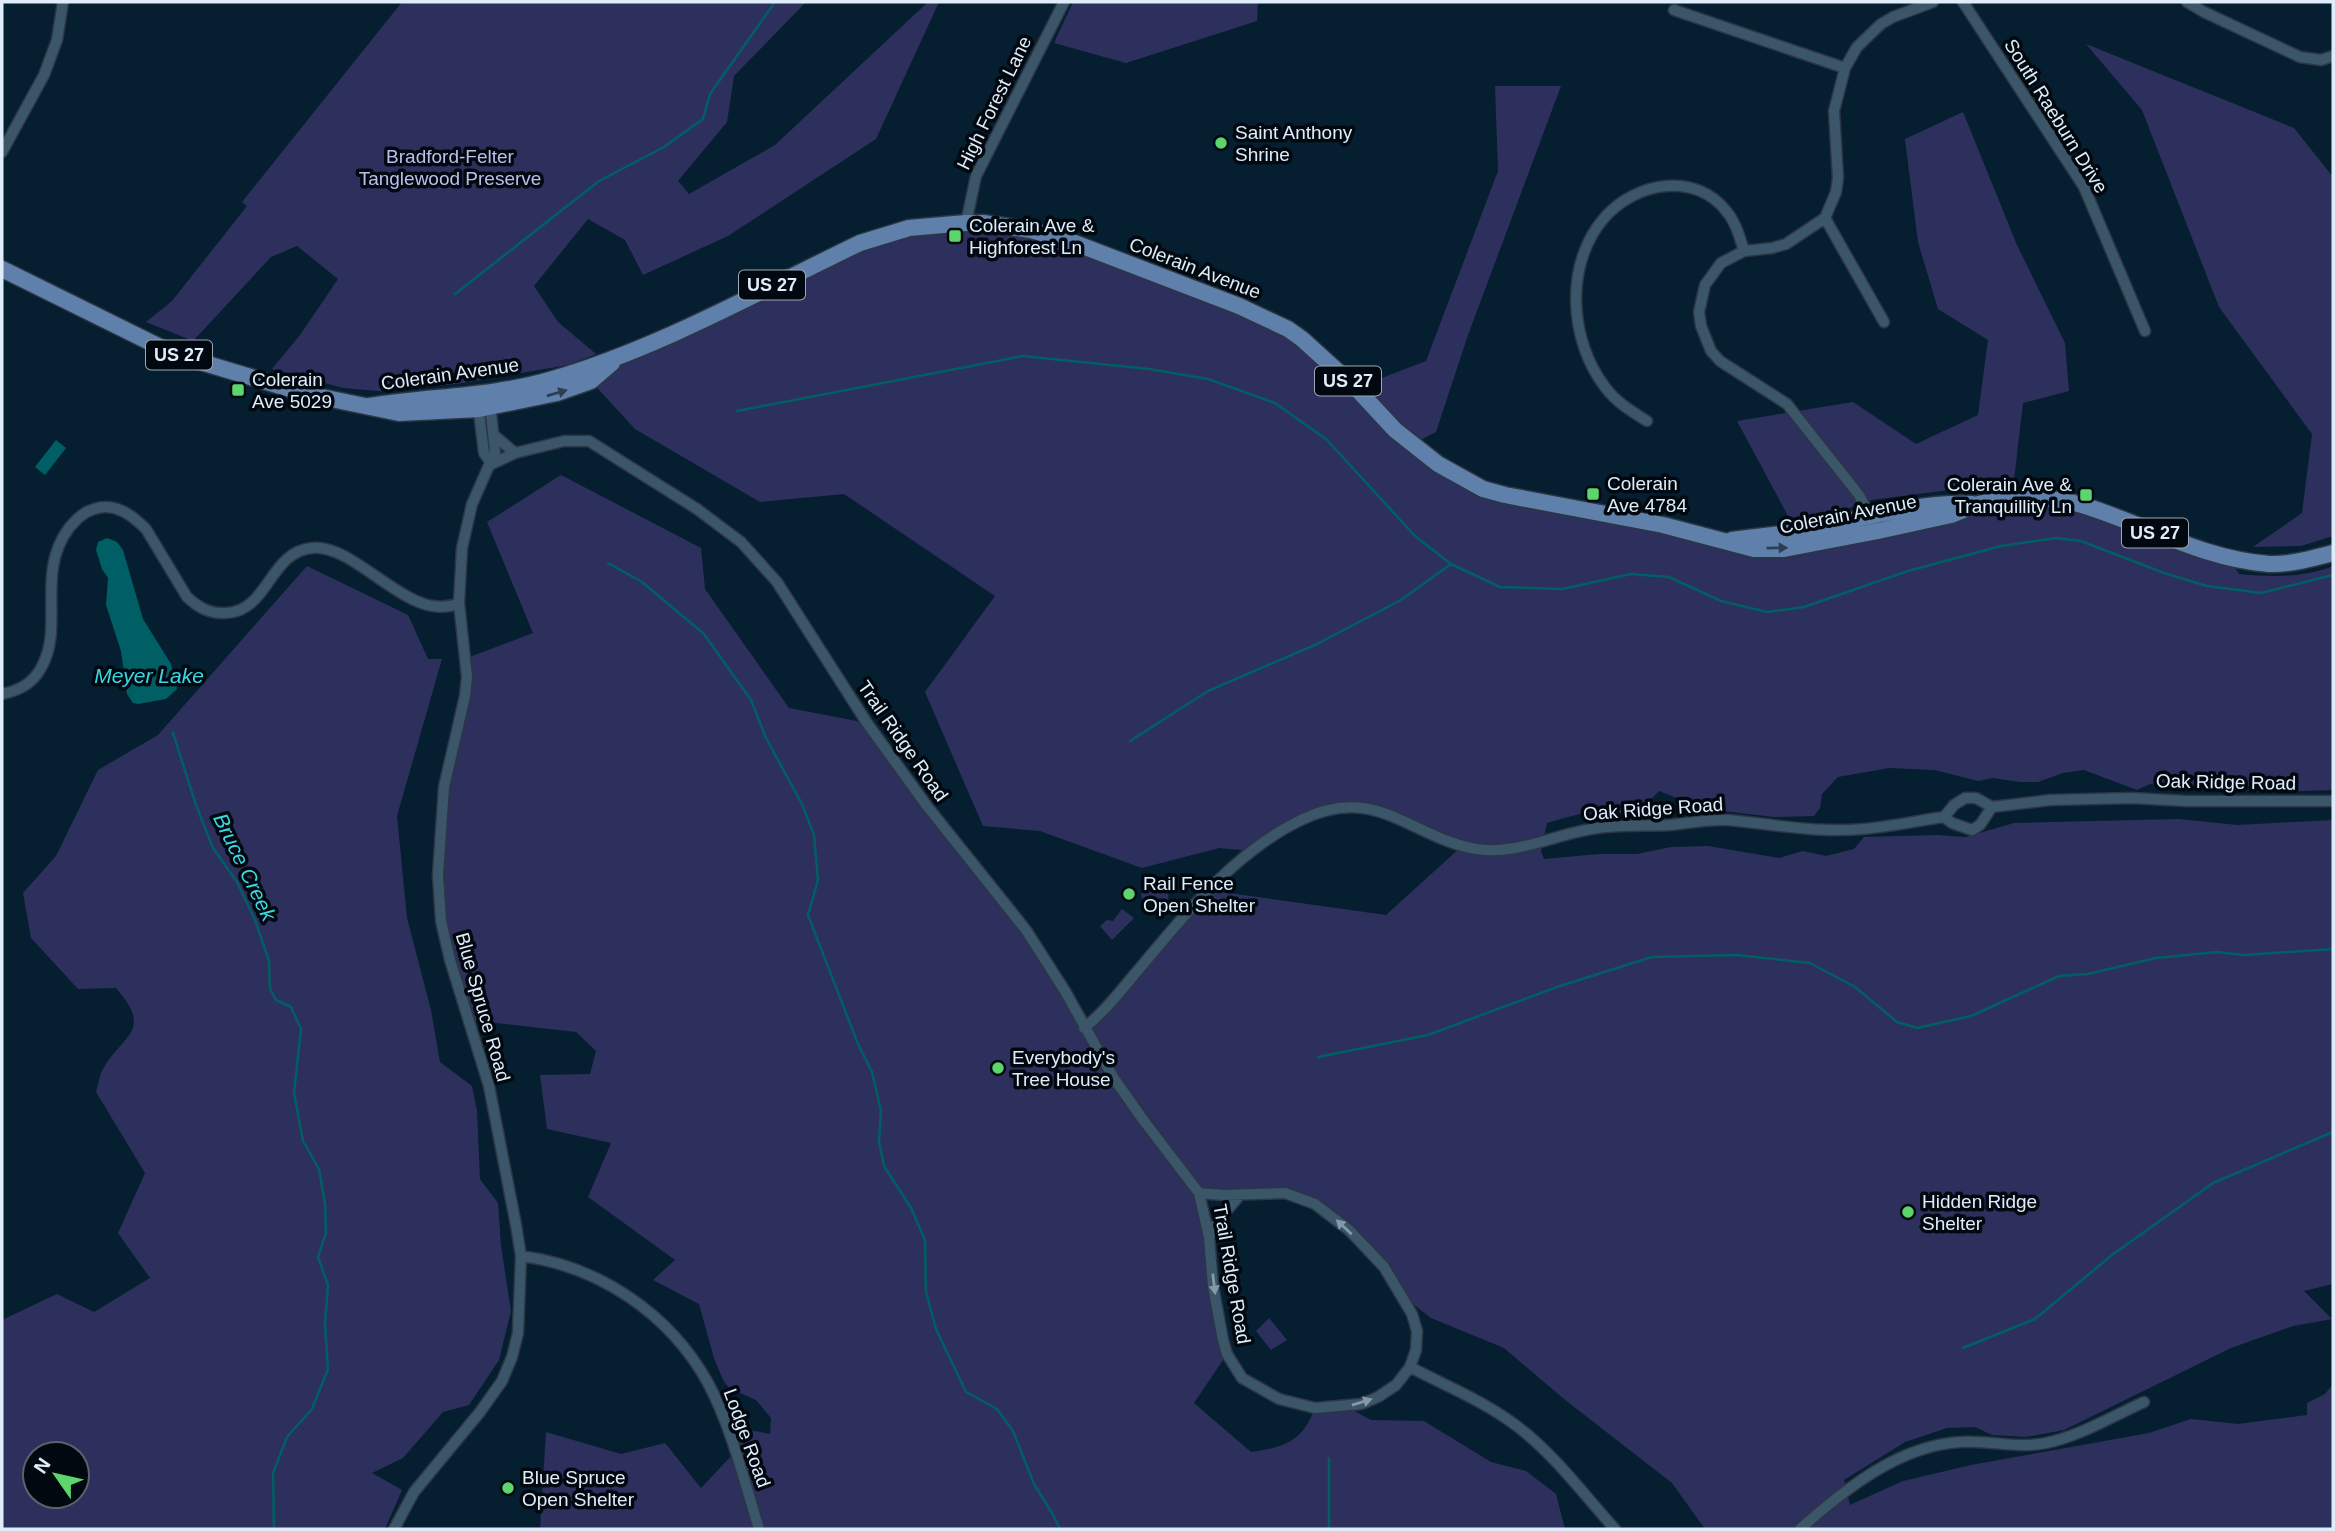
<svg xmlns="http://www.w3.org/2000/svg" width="2335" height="1531" viewBox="0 0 2335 1531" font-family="Arial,sans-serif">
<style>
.green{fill:#2d305c;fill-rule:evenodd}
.water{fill:#005f65}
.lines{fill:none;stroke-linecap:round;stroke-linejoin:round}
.stream{stroke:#005f65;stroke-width:2.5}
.street-casing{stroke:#2c3644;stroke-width:13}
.primary-casing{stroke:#2c3644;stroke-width:19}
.street{stroke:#3b5669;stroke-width:10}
.primary{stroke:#5e80ab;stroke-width:16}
.oneway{fill:#2b3e55}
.oneway2{fill:#849aaa}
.poi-dot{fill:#5cd56d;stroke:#02080f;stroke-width:2.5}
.labels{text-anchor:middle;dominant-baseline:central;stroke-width:7;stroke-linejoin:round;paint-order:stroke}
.shield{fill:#02080f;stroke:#9ca8b3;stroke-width:2}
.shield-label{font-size:18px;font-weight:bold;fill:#deedf9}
.street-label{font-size:19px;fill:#deedf9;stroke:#02080f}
.poi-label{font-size:19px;fill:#deedf9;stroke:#02080f;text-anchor:start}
.park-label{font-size:19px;fill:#b9c0ec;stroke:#02080f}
.water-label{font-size:21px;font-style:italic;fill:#3bd7e3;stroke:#02080f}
</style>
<rect width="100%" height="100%" fill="#051f30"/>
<path class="green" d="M402,2h404l-72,74 -7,46 -49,59 11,13 86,-49 153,-143h11l-63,137 -148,97 -85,39 -18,-35 -37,-21 -54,67 24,36 38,32 -28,11 -111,19 -79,7 -35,-3 -71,-19 28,-34 38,-56 -41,-33 -26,11 -78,84 -47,-19 26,-21 75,-95 -5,-4z
M1073,2h185l-1,19 -131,42 -72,-20z
M2086,44l208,84 39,49v359l-32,10 -48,1 49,-34 10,-79 -93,-127 -77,-197z
M1495,86h66l-93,249 -32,97 -23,12 46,33 295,72 254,-52 -59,-7 -78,10 -76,29 -58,-108 116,-19 63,42 62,-29 10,-75 -50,-31 -20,-67 -13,-103 58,-27 54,133 48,98 4,48 -46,12 -11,94 25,1 192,60 10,16c31,3 65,4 94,-8v224l-66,2 -18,-6 -63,2 -36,-4 -13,6 -53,-20 -21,3 -25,9h-18l-27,-4 -15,3 -43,-11 -46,-2 -51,9 -16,17 -2,14 -6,8 -40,1 -69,-8 -46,-18 -23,23c-36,-5 -55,-2 -89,9l-6,28 3,8 55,-5h38l34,-7 37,-1 71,12 24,-7 23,5 28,-7 10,-12 72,-2 30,2 48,-14 165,-4 58,6 96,-5v464l-29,7 28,28 -39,7 -62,22 -167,82 -38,7 -34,-2 -17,-8 -28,1 -42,14 -61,38 6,25 53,-24 68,-16 178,-32 42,-14 47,5 69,-9v-12l18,-9 8,-10v145h-628l-33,-46 -108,-84 -60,-51 -73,-30 -27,-21 -55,-67 -46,-32 -103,-5 27,161 -33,49 57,49c34,-5 51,-10 64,-44l32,-1 24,13 53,1 67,41 35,9 30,23 9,35h-1025l6,-97 75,22 44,-11 36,45 34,-36 -7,-20 17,-3 25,5 1,-16 -15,-18 -27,-12 -6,-8 -9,-22 -15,-54 -46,-24 22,-20 -87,-63 23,-54 -64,-14 -7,-54 50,-1 6,-23 -20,-19 -107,-12 -28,-99 -1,-97 19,-100 8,-66 66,-25 -46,-111 74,-47 140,73 4,41 84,119 78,15 134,176 83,129 123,-138 179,25 75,-68 -80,-36 -65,2 -63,38 -34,-3 -77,20 -102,-37 -57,-5 -58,-134 70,-96 -151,-102 -84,8 -125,-73 -44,-48 27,-22 291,-131 122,2 257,99 68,59 70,-27 72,-190z
M307,566l101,49 20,44h14l-45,157 10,102 24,92 9,52 32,24 5,25 3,68 18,24 3,43 10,65 -12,49 -30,45 -26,7 -40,46 -31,15 30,17 -17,39h-383v-209l55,-26 37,18 56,-34 -32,-45 27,-60 -49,-81c2,-6 3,-15 6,-21 19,-37 53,-38 14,-83l-38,1 -47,-51 -8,-45 33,-37 42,-86 60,-35zM35,1454h42v42h-42z
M1169,885l-1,15 -26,1 -1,-13z
M1122,909l12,9 -22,22 -12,-14 7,-6 6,1z
M1269,1318l18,22 -16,10 -15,-19z"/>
<path class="water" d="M56,440l10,8 -21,27 -10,-8z
M107,538l10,4 6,8 20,69 28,45 6,25 -11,10 -28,5 -5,-1 -6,-9 -6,-43 -15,-46 2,-27 -6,-9 -6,-19 2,-8z"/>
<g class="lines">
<path class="stream" d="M455,294l144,-113 65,-34 39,-28 7,-25 65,-92
M737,411l286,-55 126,13 59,10 67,24 52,37 88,96 36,28 49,23 62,2 69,-15 38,3 52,24 46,11 37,-5 104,-36 93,-25 55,-8 25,3 83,32 43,13 54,7 72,-18
M608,563l34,19 62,52 47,66 15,38 36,66 12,31 4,45 -10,35 50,129 14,28 9,39 -2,31 5,24 27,42 14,32 1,52 10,37 30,63 31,17 16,22 21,53 18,29 8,16
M173,733l23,72 17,43 24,34 18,38 14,41 1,28 6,11 15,7 10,22 -7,64 9,48 16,28 6,35 1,29 -8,24 10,28 -3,40 3,44 -16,40 -25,28 -14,36 1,56
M1130,741l78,-50 109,-47 84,-44 50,-36
M1318,1057l110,-22 129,-48 95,-30 85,-2 73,8 45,24 42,35 20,6 54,-12 88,-40 29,-2 68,-16 61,-6 27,3 89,-6
M1963,1348l72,-29 77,-64 101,-72 120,-51
M1329,1458v71"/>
<defs>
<path id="street" d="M1963,2l121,185 61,144
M2187,2l17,10 96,45 21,3 12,-4
M1674,10l171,58
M2,152l42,-77 13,-35 6,-38
M1825,218l59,104
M966,223l10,-47 88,-174
M478,404l6,49 8,11
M1647,421c-16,-10 -31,-19 -42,-34 -36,-47 -41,-124 0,-170 31,-35 91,-46 122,-5 9,11 13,26 17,39
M495,436l20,17
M492,464l23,-11 49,-12h25l108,68 44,33 36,40 90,141 60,83 99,124 39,61 48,86 31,44 55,72 10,44 4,49 10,54 4,14 15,24 37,21 36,9 46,-4 17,-7 18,-12 14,-18 6,-17 1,-19 -5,-17 -28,-47 -35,-37 -34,-26 -30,-11 -62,2 -24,-2
M1878,531l-19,-36 -72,-91 -67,-43 -9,-10 -10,-25 -2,-14 6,-27 16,-22 23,-12 28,-3 14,-4 39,-26 11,-26 2,-14 -4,-67 11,-43 12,-21 24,-23 12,-7 40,-15
M2,694c16,-3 31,-11 39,-26 24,-41 -6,-95 28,-140 7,-8 14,-16 25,-19 21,-7 38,6 52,20l41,68c12,11 23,17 39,16 43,-2 43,-61 86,-65 47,-4 97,77 147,55
M1992,807l-12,18 -8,5 -20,-7 -8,-6 10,-12 11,-7h11l16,9 58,-7 82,-2 54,3h147
M1084,1028c24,-19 41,-43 61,-66 44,-53 93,-112 156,-142 76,-37 108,17 175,29 45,7 86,-19 130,-22 21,-2 43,-1 64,-2 19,-2 38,-6 58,-5 37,3 74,11 111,10 36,0 70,-8 105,-13
M1209,1237l8,-15 23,-27
M521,1256c78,10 149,58 187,127 24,45 36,98 51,146
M1410,1367c36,19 76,35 108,60 37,28 66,68 97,102
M394,1529l20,-37 66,-80 22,-31 10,-24 6,-24 3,-77 -5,-31 -27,-139 -39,-126 -9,-39 -3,-46 6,-88 21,-91 2,-19 -8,-74 3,-55 10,-44 23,-52 -5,-49
M1800,1529c44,-39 99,-84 161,-87 28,-2 57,7 85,1 34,-7 67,-27 98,-41"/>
<path id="primary" d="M2,269l172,85 133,40 92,19 80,-4 78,-16 34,-12 21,-18
M369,406c61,-10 124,-9 184,-27 106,-31 207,-88 307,-136l49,-15 57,-5h17l48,7 41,12 167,64 49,23 14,10 54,49 39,42 43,34 45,25 22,6 158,30 91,24h30l94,-18 73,-16 27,-11 34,-7 50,3 20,5c63,19 119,54 187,59 21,1 44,-6 64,-11
M1732,540c25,-4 50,-5 75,-10 52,-11 112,-28 165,-26"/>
</defs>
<use href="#street" class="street-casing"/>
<use href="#primary" class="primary-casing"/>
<use href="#street" class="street"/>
<use href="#primary" class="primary"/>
</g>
<defs><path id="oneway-solid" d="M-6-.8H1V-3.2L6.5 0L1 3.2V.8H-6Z" transform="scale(1.75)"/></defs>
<g class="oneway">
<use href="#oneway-solid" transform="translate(557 393) rotate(-16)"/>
<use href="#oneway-solid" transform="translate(1777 548) rotate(-1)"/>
</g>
<g class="oneway2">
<use href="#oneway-solid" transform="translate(1344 1227) rotate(-137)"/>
<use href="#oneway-solid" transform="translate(1214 1284) rotate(83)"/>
<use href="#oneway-solid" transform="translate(1362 1402) rotate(-17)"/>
</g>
<g class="poi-dot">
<circle cx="1221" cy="143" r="7"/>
<rect x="948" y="229" width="14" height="14" rx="3.5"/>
<rect x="231" y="383" width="14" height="14" rx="3.5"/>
<rect x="1586" y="487" width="14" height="14" rx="3.5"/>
<rect x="2079" y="488" width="14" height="14" rx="3.5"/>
<circle cx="1129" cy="894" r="7"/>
<circle cx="998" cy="1068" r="7"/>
<circle cx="1908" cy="1212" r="7"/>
<circle cx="508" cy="1488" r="7"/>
</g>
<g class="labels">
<g class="shield">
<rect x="739" y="270.5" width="66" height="29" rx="5"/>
<rect x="146" y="340.5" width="66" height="29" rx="5"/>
<rect x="1315" y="366.5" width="66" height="29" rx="5"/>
<rect x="2122" y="518.5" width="66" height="29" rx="5"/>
</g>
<g class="shield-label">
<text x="772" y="285">US 27</text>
<text x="179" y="355">US 27</text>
<text x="1348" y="381">US 27</text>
<text x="2155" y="533">US 27</text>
</g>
<g class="street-label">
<text transform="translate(994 103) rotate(-64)">High Forest Lane</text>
<text transform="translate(2056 116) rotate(58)">South Raeburn Drive</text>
<text transform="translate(1195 268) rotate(21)">Colerain Avenue</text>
<text transform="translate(450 374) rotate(-8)">Colerain Avenue</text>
<text transform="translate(1848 514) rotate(-11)">Colerain Avenue</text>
<text transform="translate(903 741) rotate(55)">Trail Ridge Road</text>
<text transform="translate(2226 782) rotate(1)">Oak Ridge Road</text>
<text transform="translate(1653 809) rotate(-4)">Oak Ridge Road</text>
<text transform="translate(483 1007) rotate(74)">Blue Spruce Road</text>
<text transform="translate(1232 1274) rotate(80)">Trail Ridge Road</text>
<text transform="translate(747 1438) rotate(70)">Lodge Road</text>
</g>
<g class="poi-label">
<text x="1235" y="132">Saint Anthony<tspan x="1235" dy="22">Shrine</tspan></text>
<text x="969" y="225">Colerain Ave &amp;<tspan x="969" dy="22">Highforest Ln</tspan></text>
<text x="252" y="379">Colerain<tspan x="252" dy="22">Ave 5029</tspan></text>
<text x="1607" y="483">Colerain<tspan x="1607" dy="22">Ave 4784</tspan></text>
<text x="2072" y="484" text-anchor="end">Colerain Ave &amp;<tspan x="2072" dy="22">Tranquillity Ln</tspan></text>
<text x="1143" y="883">Rail Fence<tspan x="1143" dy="22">Open Shelter</tspan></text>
<text x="1012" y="1057">Everybody's<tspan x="1012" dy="22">Tree House</tspan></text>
<text x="1922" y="1201">Hidden Ridge<tspan x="1922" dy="22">Shelter</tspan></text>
<text x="522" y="1477">Blue Spruce<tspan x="522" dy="22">Open Shelter</tspan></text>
</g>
<g class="park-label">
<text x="450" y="156">Bradford-Felter<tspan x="450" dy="22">Tanglewood Preserve</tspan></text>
</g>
<g class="water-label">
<text x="149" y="675">Meyer Lake</text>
<text transform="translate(245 867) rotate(64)">Bruce Creek</text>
</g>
</g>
<rect width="2335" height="1531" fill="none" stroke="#deedf9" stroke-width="7"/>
<g transform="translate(56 1475) rotate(304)"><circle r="33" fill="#02080f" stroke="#5a646d" stroke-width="2"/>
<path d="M0-5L12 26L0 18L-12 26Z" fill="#5cd56d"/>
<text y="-10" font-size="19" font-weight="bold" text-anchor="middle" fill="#deedf9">N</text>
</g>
</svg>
